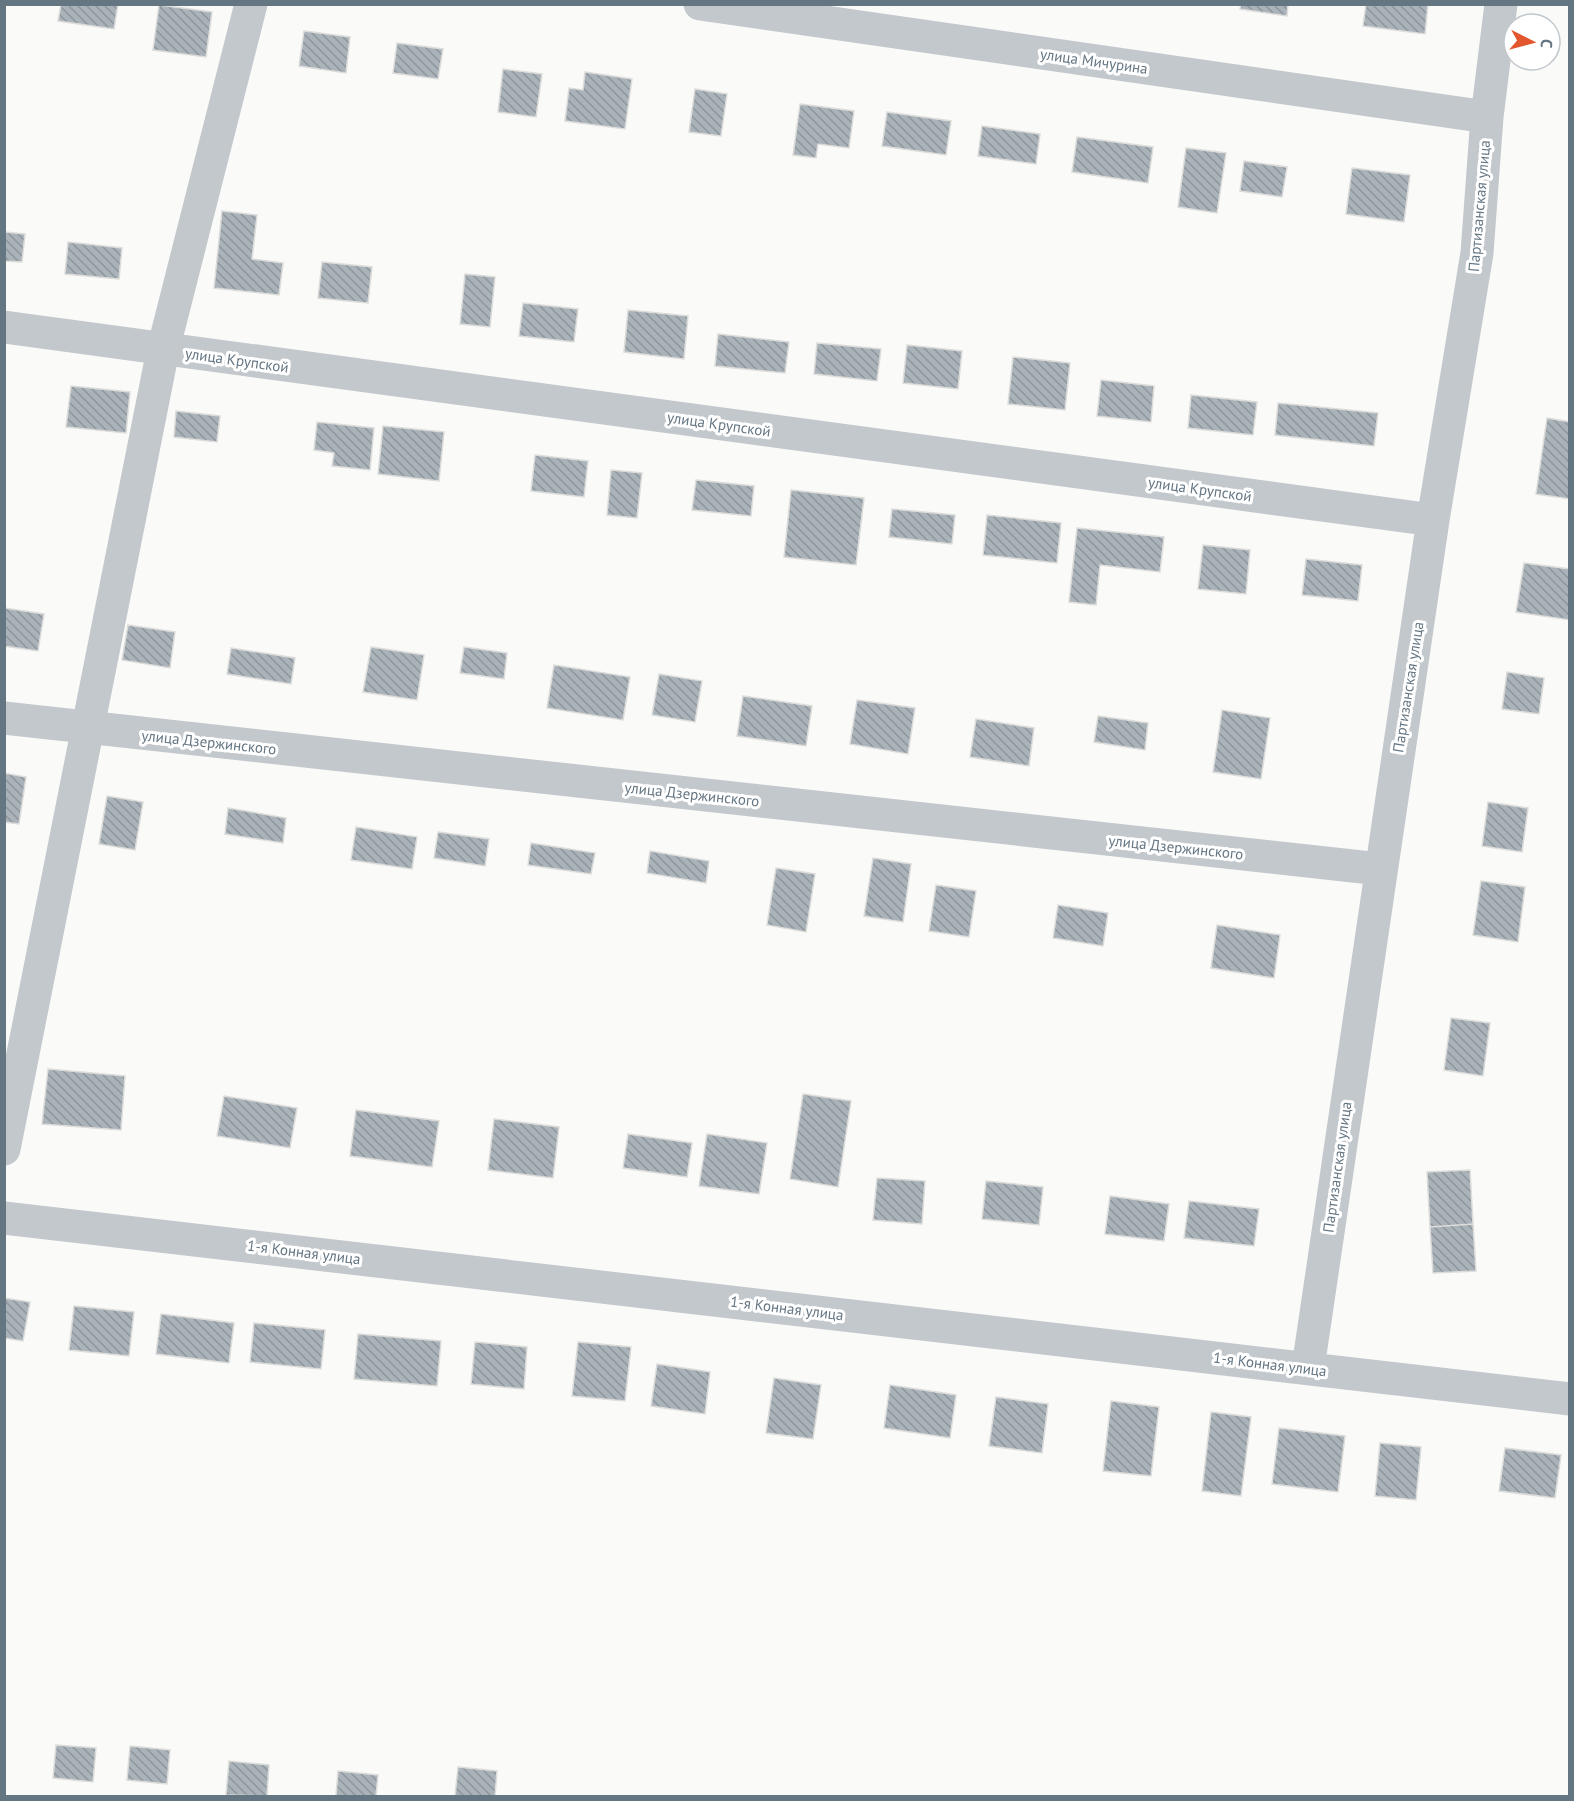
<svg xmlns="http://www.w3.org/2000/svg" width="1574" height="1801" viewBox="0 0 1574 1801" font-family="'PT Sans',sans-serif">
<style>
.building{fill:url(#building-back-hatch);stroke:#dcdcda;stroke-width:1.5}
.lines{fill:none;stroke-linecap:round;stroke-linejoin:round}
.minor{stroke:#c3c8cc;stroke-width:33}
.labels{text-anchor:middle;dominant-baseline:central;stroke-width:6;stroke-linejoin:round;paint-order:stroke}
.street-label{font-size:15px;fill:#657683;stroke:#fff}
</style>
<defs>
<pattern id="building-back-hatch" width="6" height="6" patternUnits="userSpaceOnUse" patternTransform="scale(1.5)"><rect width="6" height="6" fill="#aab3b9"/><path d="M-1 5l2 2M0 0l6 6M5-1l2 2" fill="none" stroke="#8e969c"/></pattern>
</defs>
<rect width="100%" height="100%" fill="#fafaf8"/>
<path class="building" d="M61,4h57l-4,25 -56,-8z
M1241,4h47l-1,12 -47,-7z
M1366,4h62l-3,30 -62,-8z
M159,5l53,7 -6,45 -53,-7z
M304,31l46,6 -4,36 -47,-7z
M397,43l46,6 -5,30 -45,-6z
M503,69l39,5 -6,43 -38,-5z
M585,72l47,7 -7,50 -60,-8 4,-33 14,2z
M695,89l32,5 -6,42 -32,-4z
M800,104l54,7 -5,37 -31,-4 -2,14 -23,-3z
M887,112l64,9 -5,34 -64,-9z
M982,126l58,8 -4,30 -58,-8z
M1077,137l76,10 -5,36 -76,-11z
M1186,148l40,5 -9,60 -39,-6z
M1244,161l43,6 -5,30 -42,-6z
M1352,168l58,7 -6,47 -58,-8z
M222,211l35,4 -5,44 31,4 -4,32 -65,-7z
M4,232l21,2 -3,28 -18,-1z
M68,242l54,6 -3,31 -54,-5z
M322,262l50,5 -4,36 -50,-5z
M465,274l30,3 -5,50 -30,-3z
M523,303l55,6 -4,33 -55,-6z
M628,310l60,6 -4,43 -60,-7z
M718,334l71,8 -4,31 -70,-7z
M817,343l64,6 -4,32 -63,-7z
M907,345l55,6 -4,38 -55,-6z
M1013,357l57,6 -5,47 -57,-6z
M1101,380l53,6 -3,36 -54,-6z
M71,386l59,6 -4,41 -60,-6z
M1191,395l66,7 -4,33 -65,-7z
M1278,403l100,10 -4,33 -99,-11z
M176,411l44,5 -3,26 -43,-5z
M1547,418l23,4v77l-34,-5z
M317,422l57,6 -4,42 -38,-4 2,-13 -20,-3z
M383,426l61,6 -5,49 -61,-7z
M535,455l53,6 -4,36 -53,-6z
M611,470l31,3 -5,45 -30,-3z
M696,480l58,6 -3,30 -59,-6z
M791,490l73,8 -8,67 -72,-8z
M892,509l63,6 -3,29 -63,-7z
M987,515l74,8 -4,40 -74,-8z
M1077,528l87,9 -4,35 -60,-7 -4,40 -27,-3z
M1203,545l47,5 -4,44 -48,-5z
M1306,559l56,6 -4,36 -56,-6z
M1524,563l46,6v51l-54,-8z
M4,608l40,6 -6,37 -34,-5z
M128,625l47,7 -5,36 -48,-8z
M371,647l53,8 -7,45 -54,-8z
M464,647l43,6 -3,26 -44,-6z
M231,648l64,10 -4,26 -64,-10z
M554,665l76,12 -7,43 -76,-12z
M1507,672l37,6 -5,36 -37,-5z
M659,674l43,7 -7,41 -43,-7z
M743,696l69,10 -6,40 -69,-10z
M857,700l58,8 -7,46 -58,-10z
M1222,710l48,8 -9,61 -48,-7z
M1098,716l50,7 -3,27 -51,-8z
M976,719l58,9 -5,38 -59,-9z
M4,773l22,4 -7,47 -15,-2z
M107,796l36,6 -8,48 -36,-6z
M1488,802l40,6 -6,44 -40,-6z
M228,808l58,10 -3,25 -58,-9z
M356,827l61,10 -5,32 -61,-9z
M438,832l51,7 -4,27 -51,-8z
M531,843l64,10 -4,21 -63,-9z
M650,851l59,10 -3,22 -59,-10z
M873,858l38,6 -8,58 -39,-6z
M776,868l39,6 -9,58 -39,-7z
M1481,881l44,6 -7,55 -45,-7z
M936,885l40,6 -7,46 -40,-6z
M1058,905l50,8 -5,33 -50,-8z
M1217,925l63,10 -6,43 -63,-10z
M1451,1018l39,5 -7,53 -39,-6z
M48,1069l77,7 -4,54 -79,-6z
M803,1094l48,7 -13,86 -48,-8z
M224,1096l73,12 -7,40 -73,-12z
M356,1110l83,11 -7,46 -82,-11z
M494,1119l65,8 -6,51 -65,-8z
M628,1134l64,9 -5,34 -64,-9z
M707,1134l60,9 -8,51 -60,-8z
M1470,1170l3,54 -43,3 -3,-55z
M877,1178l48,3 -3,43 -49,-4z
M986,1181l57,6 -4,38 -57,-6z
M1110,1196l59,8 -5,37 -59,-7z
M1189,1201l70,8 -5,37 -70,-8z
M1473,1224l3,47 -43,2 -3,-46z
M4,1298l26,4 -7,39 -19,-3z
M74,1306l60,6 -5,44 -60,-6z
M161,1314l73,9 -5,40 -73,-9z
M254,1323l71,7 -4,39 -71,-7z
M358,1334l83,7 -4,45 -83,-7z
M475,1342l52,5 -3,42 -53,-5z
M578,1342l53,5 -6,54 -53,-5z
M657,1364l53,8 -5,42 -54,-8z
M774,1378l47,7 -8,54 -47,-6z
M890,1385l66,10 -6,43 -66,-10z
M996,1397l52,7 -6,49 -53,-7z
M1111,1401l48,6 -8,69 -48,-5z
M1211,1412l40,5 -10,79 -39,-5z
M1279,1428l66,8 -7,56 -66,-8z
M1380,1443l41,4 -5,53 -41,-4z
M1505,1448l56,7 -6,43 -56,-7z
M56,1745l40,3 -3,34 -40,-4z
M130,1746l40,4 -3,34 -40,-4z
M229,1761l40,4 -2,31 -41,-1z
M458,1767l39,4 -2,25h-40z
M338,1771l40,4 -2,21h-40z"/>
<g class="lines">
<path class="minor" d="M700,4l787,113
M4,327l1429,193
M4,718l1376,151
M4,1149l159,-799 88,-346
M4,1218l1566,181
M1308,1368l125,-848 44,-267 10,-136 14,-113"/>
</g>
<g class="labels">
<g class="street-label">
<text transform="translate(1094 61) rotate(8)">улица Мичурина</text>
<text transform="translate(1479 206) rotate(-85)">Партизанская улица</text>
<text transform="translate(237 360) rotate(8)">улица Крупской</text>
<text transform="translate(719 424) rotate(8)">улица Крупской</text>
<text transform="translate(1200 489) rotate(8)">улица Крупской</text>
<text transform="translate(1408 687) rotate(-81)">Партизанская улица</text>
<text transform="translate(209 742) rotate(6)">улица Дзержинского</text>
<text transform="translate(692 794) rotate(6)">улица Дзержинского</text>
<text transform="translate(1176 847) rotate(6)">улица Дзержинского</text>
<text transform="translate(1337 1167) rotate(-82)">Партизанская улица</text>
<text transform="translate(304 1252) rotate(7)">1-я Конная улица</text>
<text transform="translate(787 1308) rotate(7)">1-я Конная улица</text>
<text transform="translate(1270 1364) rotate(7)">1-я Конная улица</text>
</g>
</g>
<rect width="1574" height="1801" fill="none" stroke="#657683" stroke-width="12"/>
<g transform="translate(1532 42) rotate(96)"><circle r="28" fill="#ffffff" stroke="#c1c8cd" stroke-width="1.5"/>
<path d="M0-4.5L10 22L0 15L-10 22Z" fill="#e4572e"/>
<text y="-9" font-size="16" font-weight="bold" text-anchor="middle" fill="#657683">С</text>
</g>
</svg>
